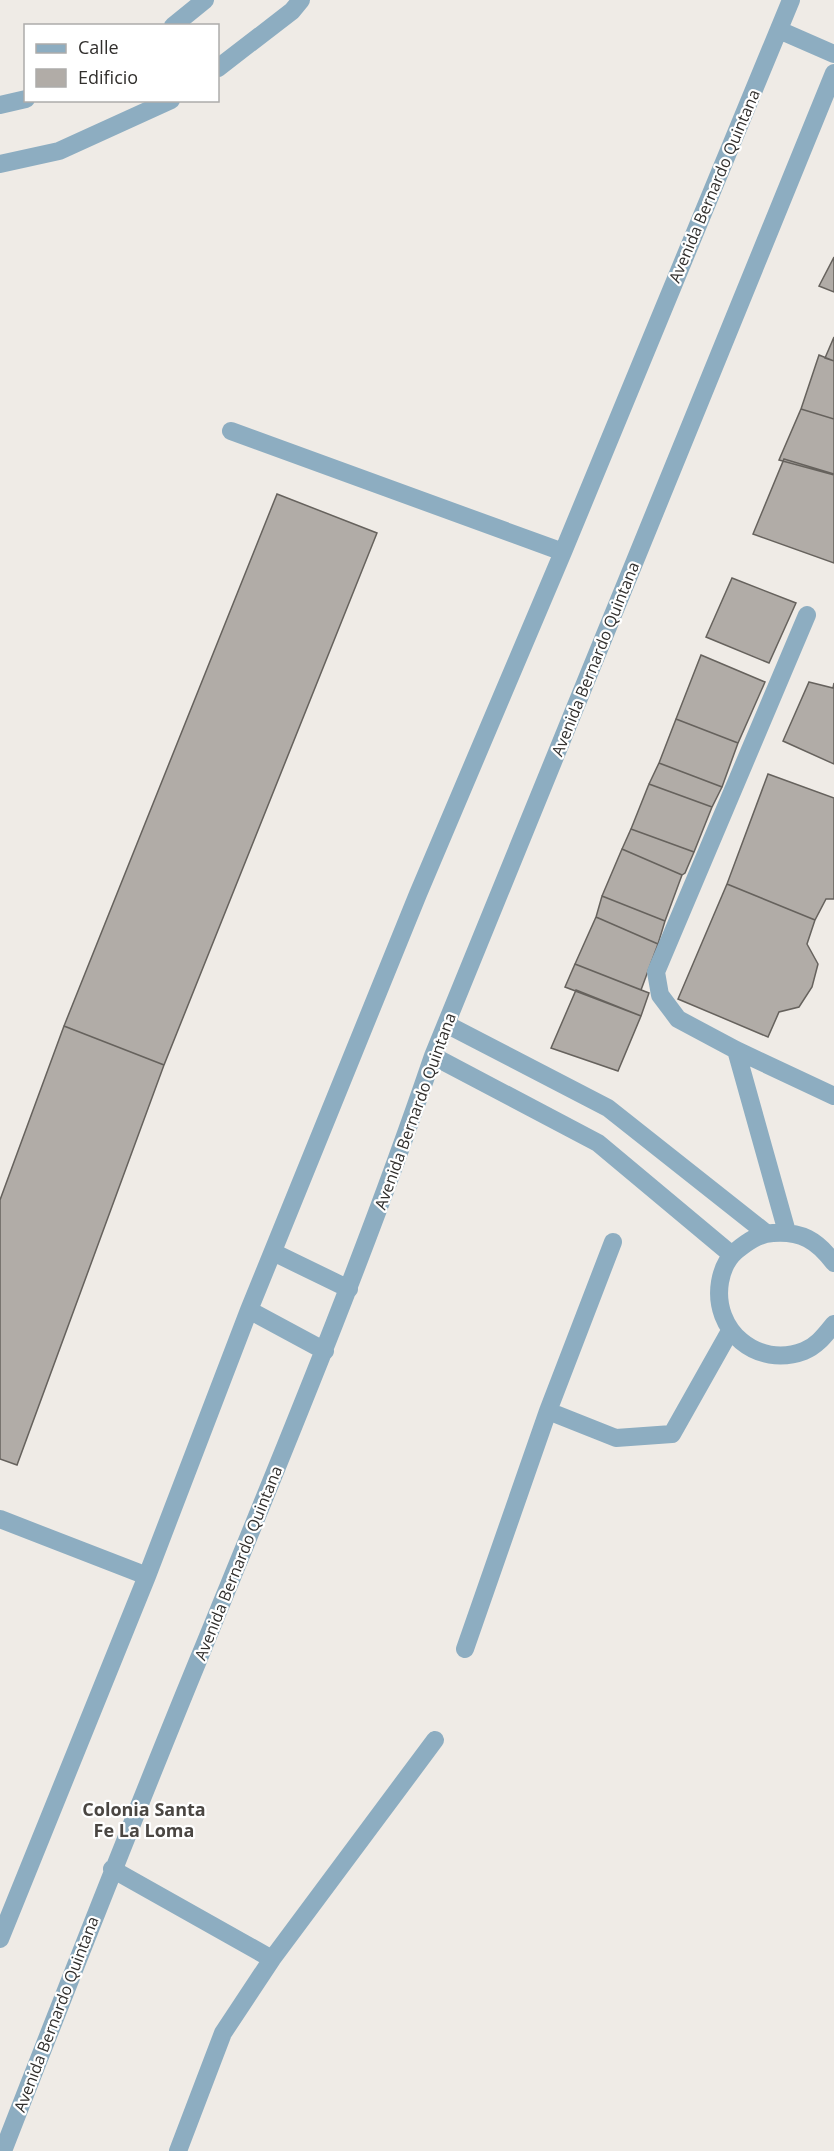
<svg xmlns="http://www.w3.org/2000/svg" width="834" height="2151" viewBox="0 0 834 2151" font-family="'Open Sans',sans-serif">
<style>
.building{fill:#b1aca7;stroke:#66625d;stroke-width:1.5}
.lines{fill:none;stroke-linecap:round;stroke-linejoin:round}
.street{stroke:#8dadc1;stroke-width:18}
.labels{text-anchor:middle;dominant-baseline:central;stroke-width:4.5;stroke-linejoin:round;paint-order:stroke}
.street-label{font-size:16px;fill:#312f2d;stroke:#fff}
.neighbourhood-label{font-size:18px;font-weight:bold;fill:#4a4642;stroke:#fff}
</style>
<rect width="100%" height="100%" fill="#efebe6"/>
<path class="building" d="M834,257v35l-15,-6z
M834,337v24l-9,-3z
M819,355l15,6v58l-33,-10z
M801,409l33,10v56l-55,-15z
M784,459l50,15v89l-81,-29z
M277,494l100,39 -213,532 -100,-39z
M732,578l64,25 -27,60 -63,-26z
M701,655l64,27 -27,61 -62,-24z
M809,682l24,6 1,-5v81l-51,-23z
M676,719l62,24 -16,44 -63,-24z
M659,763l63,24 -10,20 -63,-23z
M768,774l66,24v101h-8l-11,21 -88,-36z
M649,784l63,23 -18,45 -63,-23z
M631,829l63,23 -9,21 -3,2 -60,-26z
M622,849l60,26 -17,46 -63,-25z
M727,884l88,36 -8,24 11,20 -6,23 -13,20 -20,5 -11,25 -90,-38z
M602,896l63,25 -7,23 -62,-27z
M596,917l62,27 -17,46 -66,-26z
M575,964l74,29 -8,23 -76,-29z
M576,990l65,26 -23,55 -67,-23z
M64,1026l100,39 -147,400 -17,-6v-259z"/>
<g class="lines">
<path class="street" d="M173,26l32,-26
M779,30l55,24
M218,68l74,-57 9,-11
M0,105l26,-6
M0,164l59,-13 112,-51
M231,431l332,121
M807,615l-151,357 4,23 18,24 58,31 98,46
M446,1024l162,84 158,125
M736,1050l51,182
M433,1056l165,87 134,112
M273,1252l76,37
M834,1263c-17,-23 -33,-32 -61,-30 -15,1 -26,9 -37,18 -9,8 -14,19 -16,31 -8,48 37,87 84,69 13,-5 21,-16 30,-27
M249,1310l76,41
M548,1411l68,27 56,-4 58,-103
M0,1519l147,57
M465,1649l83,-238 65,-169
M112,1869l160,90
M0,1939l147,-363 102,-266 169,-416 145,-342 228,-552
M3,2151c66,-169 132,-338 201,-505 80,-196 161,-390 229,-590l401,-983
M178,2151l45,-118 49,-74 163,-219"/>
</g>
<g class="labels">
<g class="street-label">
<text transform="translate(714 186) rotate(-67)">Avenida Bernardo Quintana</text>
<text transform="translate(595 659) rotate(-68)">Avenida Bernardo Quintana</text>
<text transform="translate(415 1111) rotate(-70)">Avenida Bernardo Quintana</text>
<text transform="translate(238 1563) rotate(-68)">Avenida Bernardo Quintana</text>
<text transform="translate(56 2014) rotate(-69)">Avenida Bernardo Quintana</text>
</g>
<g class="neighbourhood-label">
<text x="144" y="1809">Colonia Santa<tspan x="144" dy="21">Fe La Loma</tspan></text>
</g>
</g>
<rect x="24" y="24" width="195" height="78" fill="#ffffff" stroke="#adacab" stroke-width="1.5"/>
<rect x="36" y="44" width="30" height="9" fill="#8dadc1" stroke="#adacab" stroke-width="1.5"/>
<text x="78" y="54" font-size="18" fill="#312f2d">Calle</text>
<rect x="36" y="69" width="30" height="18" fill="#b1aca7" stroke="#adacab" stroke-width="1.5"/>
<text x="78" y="84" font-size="18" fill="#312f2d">Edificio</text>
</svg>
